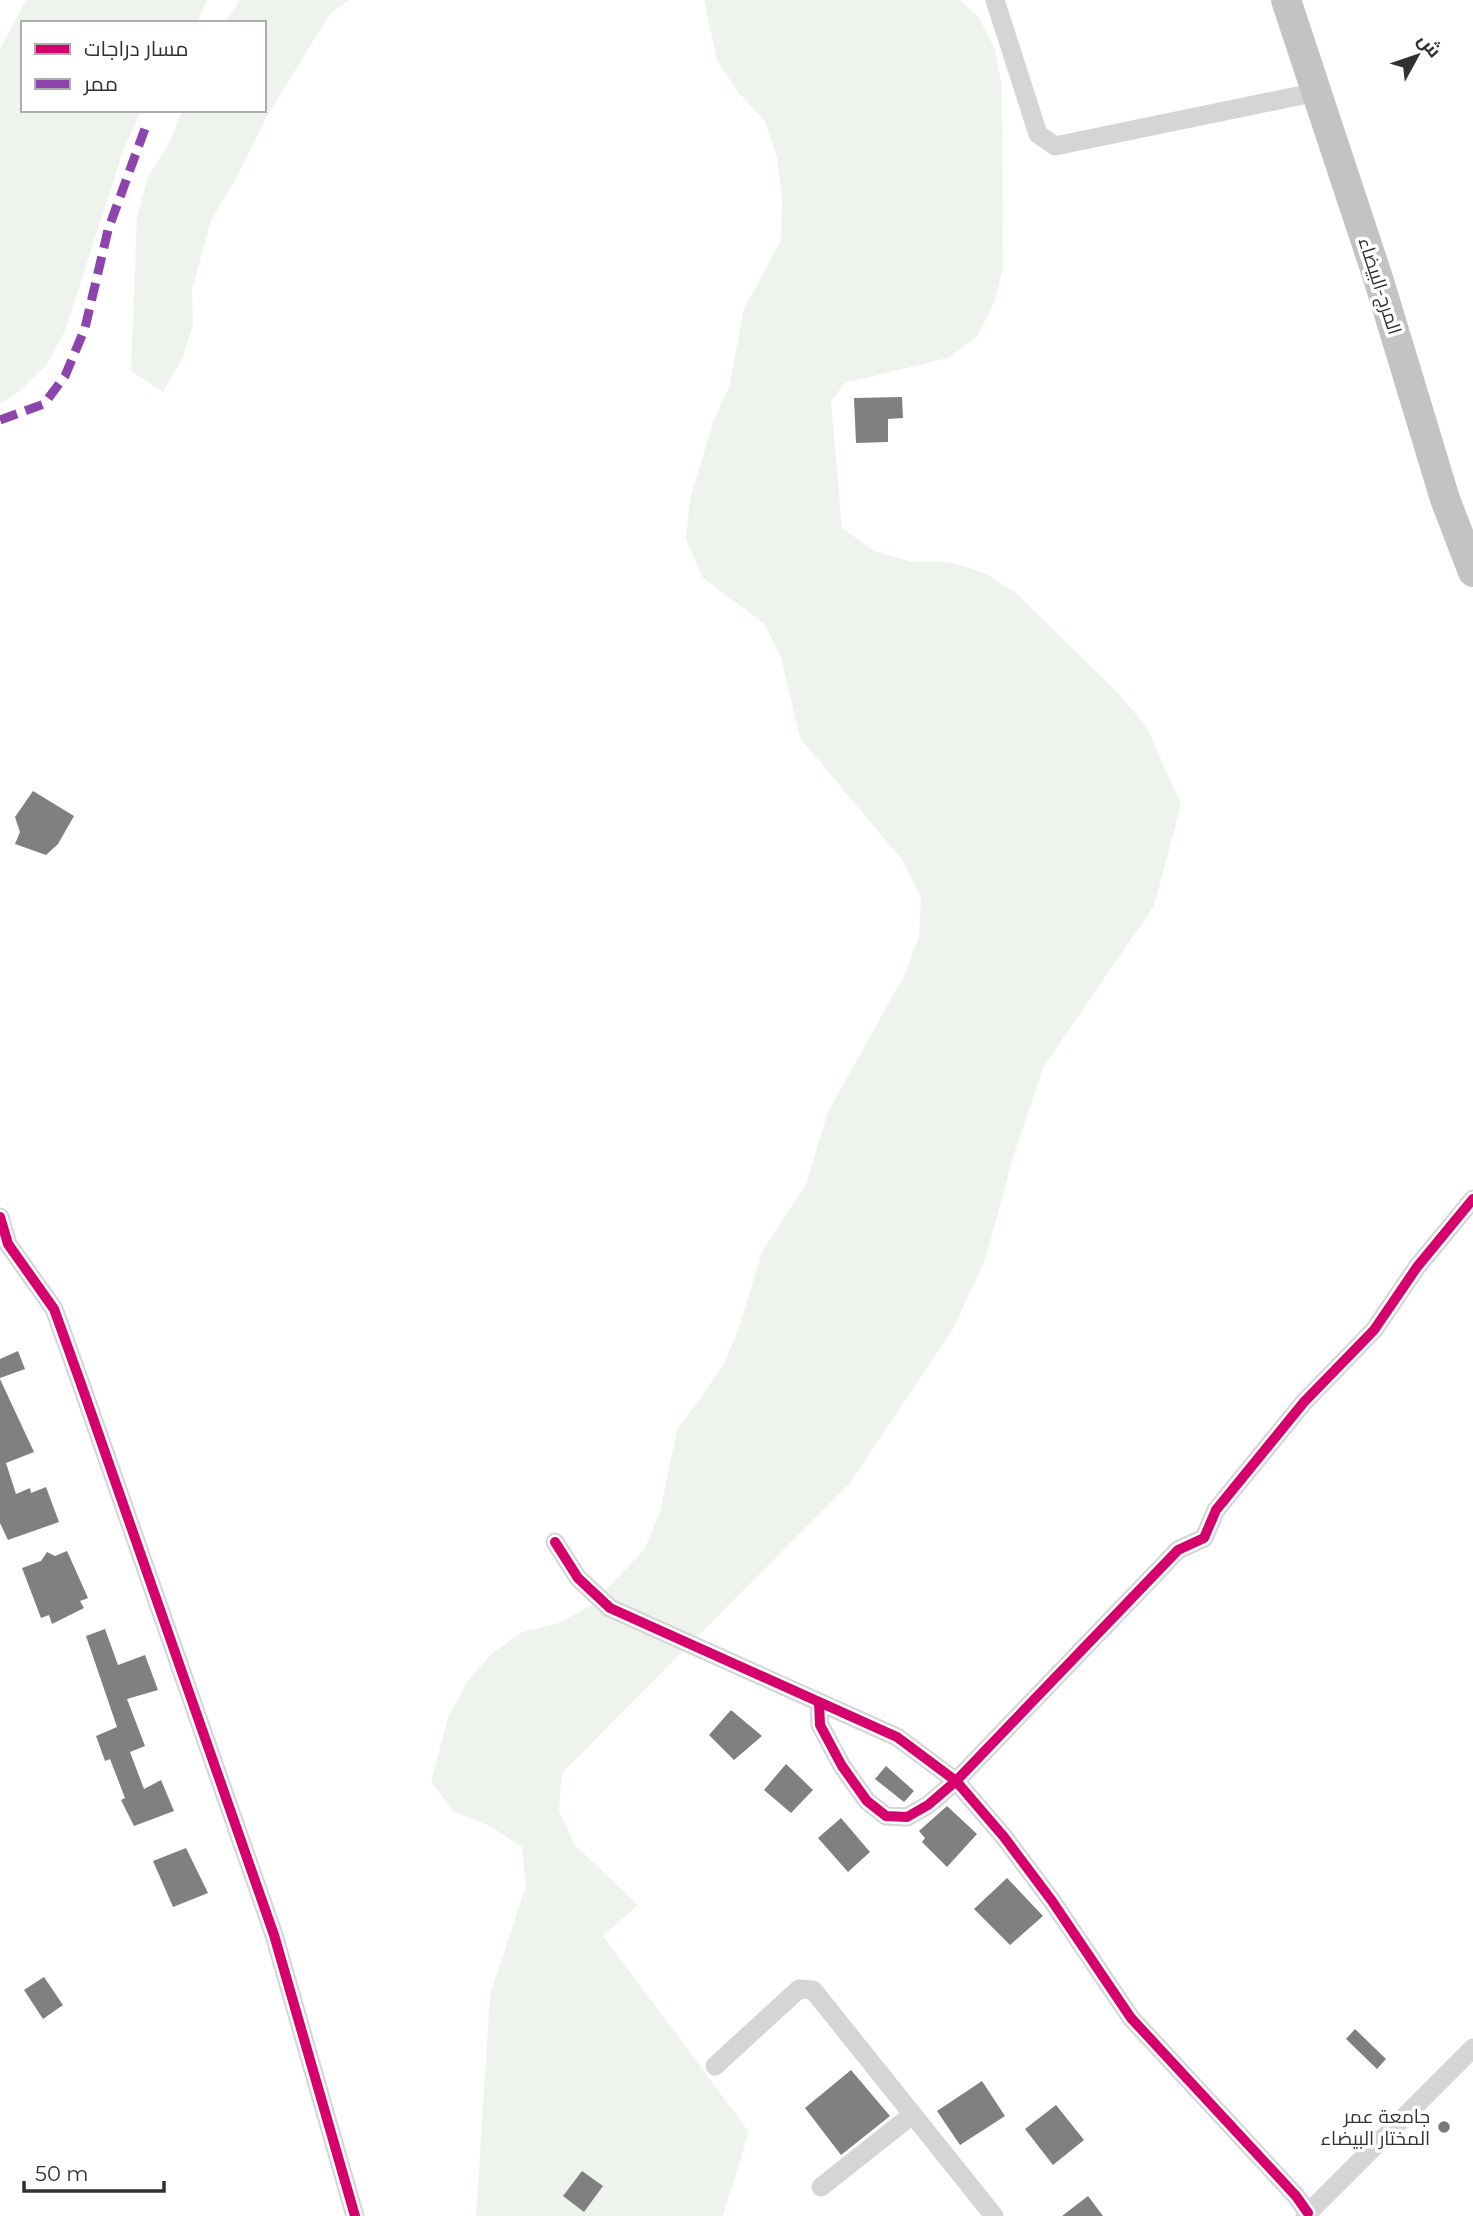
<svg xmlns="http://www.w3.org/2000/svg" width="1473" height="2216" viewBox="0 0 1473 2216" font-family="Montserrat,Cairo,sans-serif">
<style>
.green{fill:#eff3ed}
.building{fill:#808080}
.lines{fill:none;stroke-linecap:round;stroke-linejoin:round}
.minor{stroke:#d5d5d5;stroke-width:19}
.highway{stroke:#c3c3c3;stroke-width:30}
.quiet{stroke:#8e44ad;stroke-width:9;stroke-dasharray:18 9;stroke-linecap:butt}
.cycleway-casing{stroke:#fff;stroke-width:15}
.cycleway{stroke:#d6006c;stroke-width:10}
.poi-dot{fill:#797979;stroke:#fff;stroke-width:2.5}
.labels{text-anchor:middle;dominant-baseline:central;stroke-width:7;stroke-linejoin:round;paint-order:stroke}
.street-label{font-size:19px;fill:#313131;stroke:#fff}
.poi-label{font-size:19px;fill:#313131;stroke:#fff;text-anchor:end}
</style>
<rect width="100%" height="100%" fill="#fff"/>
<path class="green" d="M26,0h181l-10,23h-174v87h118l-18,41 -58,180 -18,33 -26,26 -21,14v-355z
M240,0h109l-19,14 -63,102 -34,68 -21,34 -20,71 1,36 -11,34 -19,33 -32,-21 6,-154 11,-40 20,-32 15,-35h81v-87h-39z
M704,0h256l18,16 17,33 7,39 1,180 -9,35 -17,34 -30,21 -102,25 -14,18 11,127 32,23 37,11h37l37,11 32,21 102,100 28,34 34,77 -27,101 -110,160 -29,85 -30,109 -32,69 -104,155 -287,289 -3,38 16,34 63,60 -35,31 146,196 -26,84h-247l14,-221 36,-109 -4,-39 -32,-21 -36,-14 -23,-31 17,-63 18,-35 25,-29 31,-22 37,-9 32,-18 53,-55 16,-38 17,-82 46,-64 16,-38 23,-76 44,-68 22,-72 77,-138 14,-38 2,-39 -18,-36 -103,-123 -19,-80 -16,-34 -63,-47 -16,-38 4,-39 23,-78 16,-35 15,-78 37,-69 1,-43 -5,-39 -12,-37 -27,-29 -21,-32z"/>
<path class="building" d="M902,397l1,21 -15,1v23l-32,1 -2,-45z
M33,791l41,25 -16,28 -12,11 -31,-11 5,-12 -5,-15z
M18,1351l7,18 -25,9v-19z
M0,1379l34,73 -28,11 10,31 14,-6 1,5 15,-6 13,35 -51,18 -8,-17z
M67,1551l21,47 -8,3 4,7 -32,16 -3,-9 -8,3 -19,-50 19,-7 6,-9 8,4z
M105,1629l13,36 27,-10 13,35 -31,9 18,47 -15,6 14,37 17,-9 13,31 -40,15 -13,-26 4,-2 -15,-39 -5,2 -9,-25 21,-9 -31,-91z
M731,1710l31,26 -28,24 -25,-25z
M786,1764l27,26 -22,23 -27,-23z
M886,1766l28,25 -10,11 -29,-23z
M947,1806l30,28 -30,33 -25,-25 3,-4 -6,-7z
M841,1818l29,34 -22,20 -30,-34z
M186,1848l22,45 -35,14 -20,-46z
M1007,1878l36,38 -33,29 -36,-36z
M44,1977l19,28 -20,14 -19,-29z
M1355,2029l31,30 -9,10 -31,-30z
M851,2070l39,46 -49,39 -36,-47z
M982,2081l23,35 -45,29 -23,-34z
M1056,2105l28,35 -31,25 -28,-36z
M582,2171l21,15 -19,26 -21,-16z
M1088,2196l15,20h-41z"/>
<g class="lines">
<path class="minor" d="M995,0l43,134 17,12 262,-54
M0,1217l8,27 46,65 27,75 193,551 81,281
M555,1542l23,36 32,30 287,129 59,44 48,56 48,64 79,117 165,178 12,17
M819,1702l1,23 22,41 25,35 19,15 21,1 21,-12 28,-24 222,-231 26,-12 12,-28 88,-108 70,-72 43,-63 56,-68
M715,2066l84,-77 14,1 181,226
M821,2187l91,-72
M1305,2216l168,-168"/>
<path class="highway" d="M1286,0l93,281 66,218 28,73"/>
<path class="quiet" d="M0,420l44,-16 21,-28 20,-48 23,-98 39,-107"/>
<defs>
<path id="cycleway" d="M0,1217l8,27 46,65 27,75 193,551 81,281
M555,1542l23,36 32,30 287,129 59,44 48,56 48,64 79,117 165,178 12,17
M819,1702l1,23 22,41 25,35 19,15 21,1 21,-12 28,-24 222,-231 26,-12 12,-28 88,-108 70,-72 43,-63 56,-68"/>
</defs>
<use href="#cycleway" class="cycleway-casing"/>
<use href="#cycleway" class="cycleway"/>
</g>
<circle class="poi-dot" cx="1444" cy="2127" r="7"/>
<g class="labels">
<g class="street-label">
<text transform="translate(1380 286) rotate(72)">المرج-البيضاء</text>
</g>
<g class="poi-label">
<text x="1430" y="2116">جامعة عمر<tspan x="1430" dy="22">المختار البيضاء</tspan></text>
</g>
</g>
<rect x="21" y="21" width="245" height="91" fill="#ffffff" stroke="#adadad" stroke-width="2"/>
<rect x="35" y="44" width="35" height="10" fill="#d6006c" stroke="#adadad" stroke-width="2"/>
<text x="84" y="56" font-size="21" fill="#313131">مسار دراجات</text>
<rect x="35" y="79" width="35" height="10" fill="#8e44ad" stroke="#adadad" stroke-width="2"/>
<text x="84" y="91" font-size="21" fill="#313131">ممر</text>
<g transform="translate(1417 56) rotate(50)" stroke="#ffffff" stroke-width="5" paint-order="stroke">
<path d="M0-5L12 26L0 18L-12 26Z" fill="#313131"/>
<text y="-10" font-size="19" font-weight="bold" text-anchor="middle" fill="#313131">ش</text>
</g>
<path d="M24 2181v10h140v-10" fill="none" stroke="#313131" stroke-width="3.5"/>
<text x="35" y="2181" font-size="21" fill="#313131" stroke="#ffffff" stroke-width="5" paint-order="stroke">50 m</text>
</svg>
